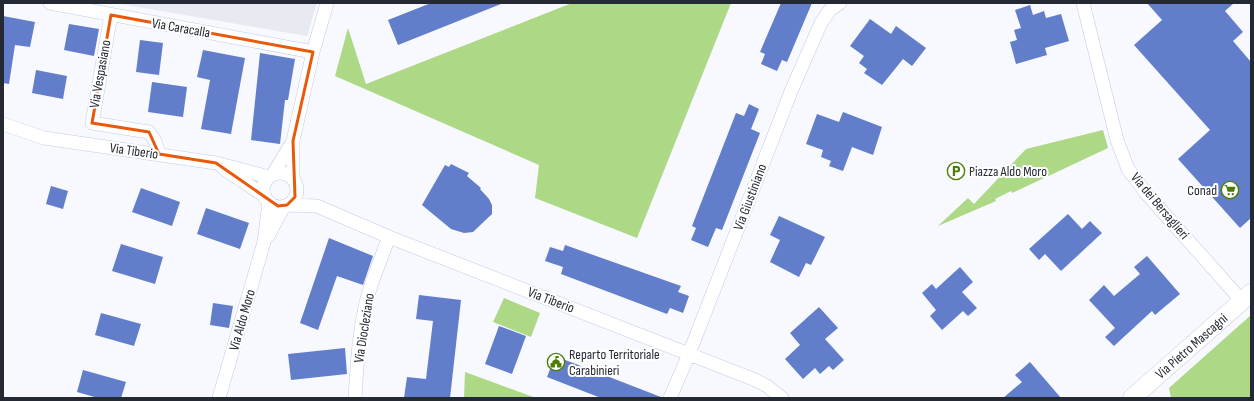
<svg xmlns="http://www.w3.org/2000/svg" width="1254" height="401" viewBox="0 0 1254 401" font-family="'Sofia Sans Condensed',sans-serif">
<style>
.built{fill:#e7eaf1}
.green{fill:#add886}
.building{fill:#627ecb}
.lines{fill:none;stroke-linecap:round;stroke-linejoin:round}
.street-casing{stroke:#c0cbe5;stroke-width:14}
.secondary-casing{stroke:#c0cbe5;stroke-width:19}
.street{stroke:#fff;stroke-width:13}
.secondary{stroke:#fff;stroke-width:18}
.marked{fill:none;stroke:#e8590c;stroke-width:3;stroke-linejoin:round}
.labels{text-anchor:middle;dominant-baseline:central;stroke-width:4;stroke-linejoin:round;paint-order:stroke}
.street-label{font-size:14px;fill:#252933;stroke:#fff}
.poi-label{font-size:14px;fill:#252933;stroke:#fff;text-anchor:start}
</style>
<rect width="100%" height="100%" fill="#f7f9fe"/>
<path class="built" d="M115,3h202l-10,33z"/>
<path class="green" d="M572,3h159l-94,235 -102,-40 4,-33 -204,-89 13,-48 18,56z
M1103,130l5,18 -96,45 -1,-2 -16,8 1,2 -58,25 30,-28 6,6 52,-55z
M504,298l36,15 -9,24 -38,-15z
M1251,315v83h-80l-2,-10z
M465,372l71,26h-72z"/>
<path class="building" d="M431,3h70v1l-103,41 -10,-25z
M781,3h31l-25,59 -5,-2 -5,11 -16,-7 4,-10 -5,-2z
M1147,3h87l-9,8 18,21 -10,9 18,21v156l-11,10 -62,-69 32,-29 -76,-85 28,-25z
M1030,5l3,10 11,-4 2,7 15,-4 8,27 -24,7 2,7 -31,9 -6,-22 7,-2 -3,-10 7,-2 -6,-18z
M3,16l32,6 -5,25 -15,-2 -6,39 -6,-1z
M870,19l21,15 5,-8 30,22 -14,18 -9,-7 -21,26 -18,-12 3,-4 -8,-6 5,-7 -14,-10z
M69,24l30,5 -5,27 -30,-6z
M140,40l23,3 -4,32 -23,-3z
M203,50l42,8 -14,76 -30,-5 9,-49 -13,-3z
M260,53l35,6 -7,41h-3l-5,44 -29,-4z
M36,70l31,6 -4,23 -31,-6z
M152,82l35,5 -4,30 -35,-5z
M749,104l10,5 -8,20 9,4 -38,97 -6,-2 -8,19 -17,-7 5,-12 -4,-2 44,-113 8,3z
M843,112l39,15 -9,28 -21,-8 -9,24 -14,-5 2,-5 -10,-4 2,-7 -17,-6 11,-30 22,8z
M451,164l18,9 -2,3 14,12 -1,1 9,10 3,6v9l-19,18 -9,1 -13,-4 -29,-24 23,-40 4,2z
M51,186l17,5 -5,18 -17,-5z
M141,188l39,14 -8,24 -40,-14z
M206,208l43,15 -9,26 -43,-15z
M1068,214l14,15 8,-8 12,12 -41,38 -16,-17 -6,6 -10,-11z
M779,216l46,21 -14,28 -5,-2 -7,14 -29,-15 10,-22 -10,-5z
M329,238l44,18 -10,29 -26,-9 -19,54 -18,-7z
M121,244l42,13 -8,27 -43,-13z
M565,245l116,41 -3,6 11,4 -6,17 -13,-5 -3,6 -106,-40 2,-7 -18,-6 5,-14 13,4z
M1147,256l33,38 -25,21 -3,-4 -38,35 -9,-9 10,-9 -26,-28 15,-15 10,11 26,-22 -6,-7z
M960,267l13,15 -11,10 15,16 -9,8 -5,-5 -21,19 -12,-14 6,-6 -14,-17 10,-9 4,5z
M419,295l42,5 -11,98h-46l3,-21 19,2 7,-58 -17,-2z
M213,303l20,3 -4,22 -19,-3z
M819,307l19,21 -13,11 19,21 -11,10 -4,-4 -9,8 -5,-6 -12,11 -18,-20 15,-14 -10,-12z
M101,313l40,11 -7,22 -39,-11z
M499,326l27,10 -14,38 -27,-10z
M345,348l2,26 -56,6 -3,-26z
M555,356l106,41v1h-60l-54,-21z
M1030,362l31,36h-58l19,-16 -7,-7z
M83,370l43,12 -5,16h-23l-21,-6z"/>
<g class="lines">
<defs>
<path id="street" d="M50,3l263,49
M1083,3l34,137 11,29 18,24 96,108
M111,15l-19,108 57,9 6,9 4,13
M3,124l41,14 172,25 53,14
M224,169l41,27
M263 190a17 17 0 1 1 34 0a17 17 0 1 1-34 0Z
M273,174l20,-33
M293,178v-37l20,-89 14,-49
M287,205l30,1 72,31 364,142 14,7 15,12
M268,236l16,-30
M219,398l45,-156 5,-40
M355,398c2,-34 4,-70 13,-103 6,-20 14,-39 21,-58
M670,398l19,-44 103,-265 29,-66 9,-13 10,-7"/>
<g id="secondary">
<path id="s1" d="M1132,398l119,-105"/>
</g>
</defs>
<use href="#street" class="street-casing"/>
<use href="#secondary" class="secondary-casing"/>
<use href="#street" class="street"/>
<use href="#secondary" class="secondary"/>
</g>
<path class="marked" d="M111,15l202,37 -20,89 2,56 -8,8 -9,1 -62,-43 -57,-9 -10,-22 -57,-9z"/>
<defs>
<symbol id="parking-ring" viewBox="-11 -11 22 22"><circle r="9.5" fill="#fff" stroke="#4d7c04" stroke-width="1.5"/><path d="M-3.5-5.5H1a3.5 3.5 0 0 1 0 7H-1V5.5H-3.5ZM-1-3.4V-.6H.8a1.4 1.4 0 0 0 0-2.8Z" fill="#4d7c04"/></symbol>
<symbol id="supermarket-ring" viewBox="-11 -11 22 22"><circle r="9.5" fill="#fff" stroke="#4d7c04" stroke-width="1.5"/><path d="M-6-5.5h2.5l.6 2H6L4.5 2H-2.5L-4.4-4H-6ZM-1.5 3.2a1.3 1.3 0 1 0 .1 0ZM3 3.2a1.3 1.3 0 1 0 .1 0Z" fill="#4d7c04"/></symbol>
<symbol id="civic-ring" viewBox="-11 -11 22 22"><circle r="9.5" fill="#fff" stroke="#4d7c04" stroke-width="1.5"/><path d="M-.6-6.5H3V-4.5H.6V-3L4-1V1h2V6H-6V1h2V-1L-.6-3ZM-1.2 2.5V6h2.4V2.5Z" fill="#4d7c04"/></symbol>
</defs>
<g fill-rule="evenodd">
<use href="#parking-ring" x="946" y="161" width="20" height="20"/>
<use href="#supermarket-ring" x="1220" y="180" width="20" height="20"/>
<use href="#civic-ring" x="546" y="352" width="20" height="20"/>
</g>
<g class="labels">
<g class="street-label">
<text transform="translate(181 28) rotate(10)">Via Caracalla</text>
<text transform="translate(100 74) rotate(-80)">Via Vespasiano</text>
<text transform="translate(134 151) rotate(8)">Via Tiberio</text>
<text transform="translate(750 197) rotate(-69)">Via Giustiniano</text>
<text transform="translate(1160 206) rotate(50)">Via dei Bersaglieri</text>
<text transform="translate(551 300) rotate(21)">Via Tiberio</text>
<text transform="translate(242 320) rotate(-74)">Via Aldo Moro</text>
<text transform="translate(364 328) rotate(-81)">Via Diocleziano</text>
<text stroke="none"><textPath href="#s1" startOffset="79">Via Pietro Mascagni</textPath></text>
</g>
<g class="poi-label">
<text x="969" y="171">Piazza Aldo Moro</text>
<text x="1217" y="190" text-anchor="end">Conad</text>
<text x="569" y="354">Reparto Territoriale<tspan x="569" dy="16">Carabinieri</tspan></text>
</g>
</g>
<rect width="1254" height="401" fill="none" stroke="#252933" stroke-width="8"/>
</svg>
